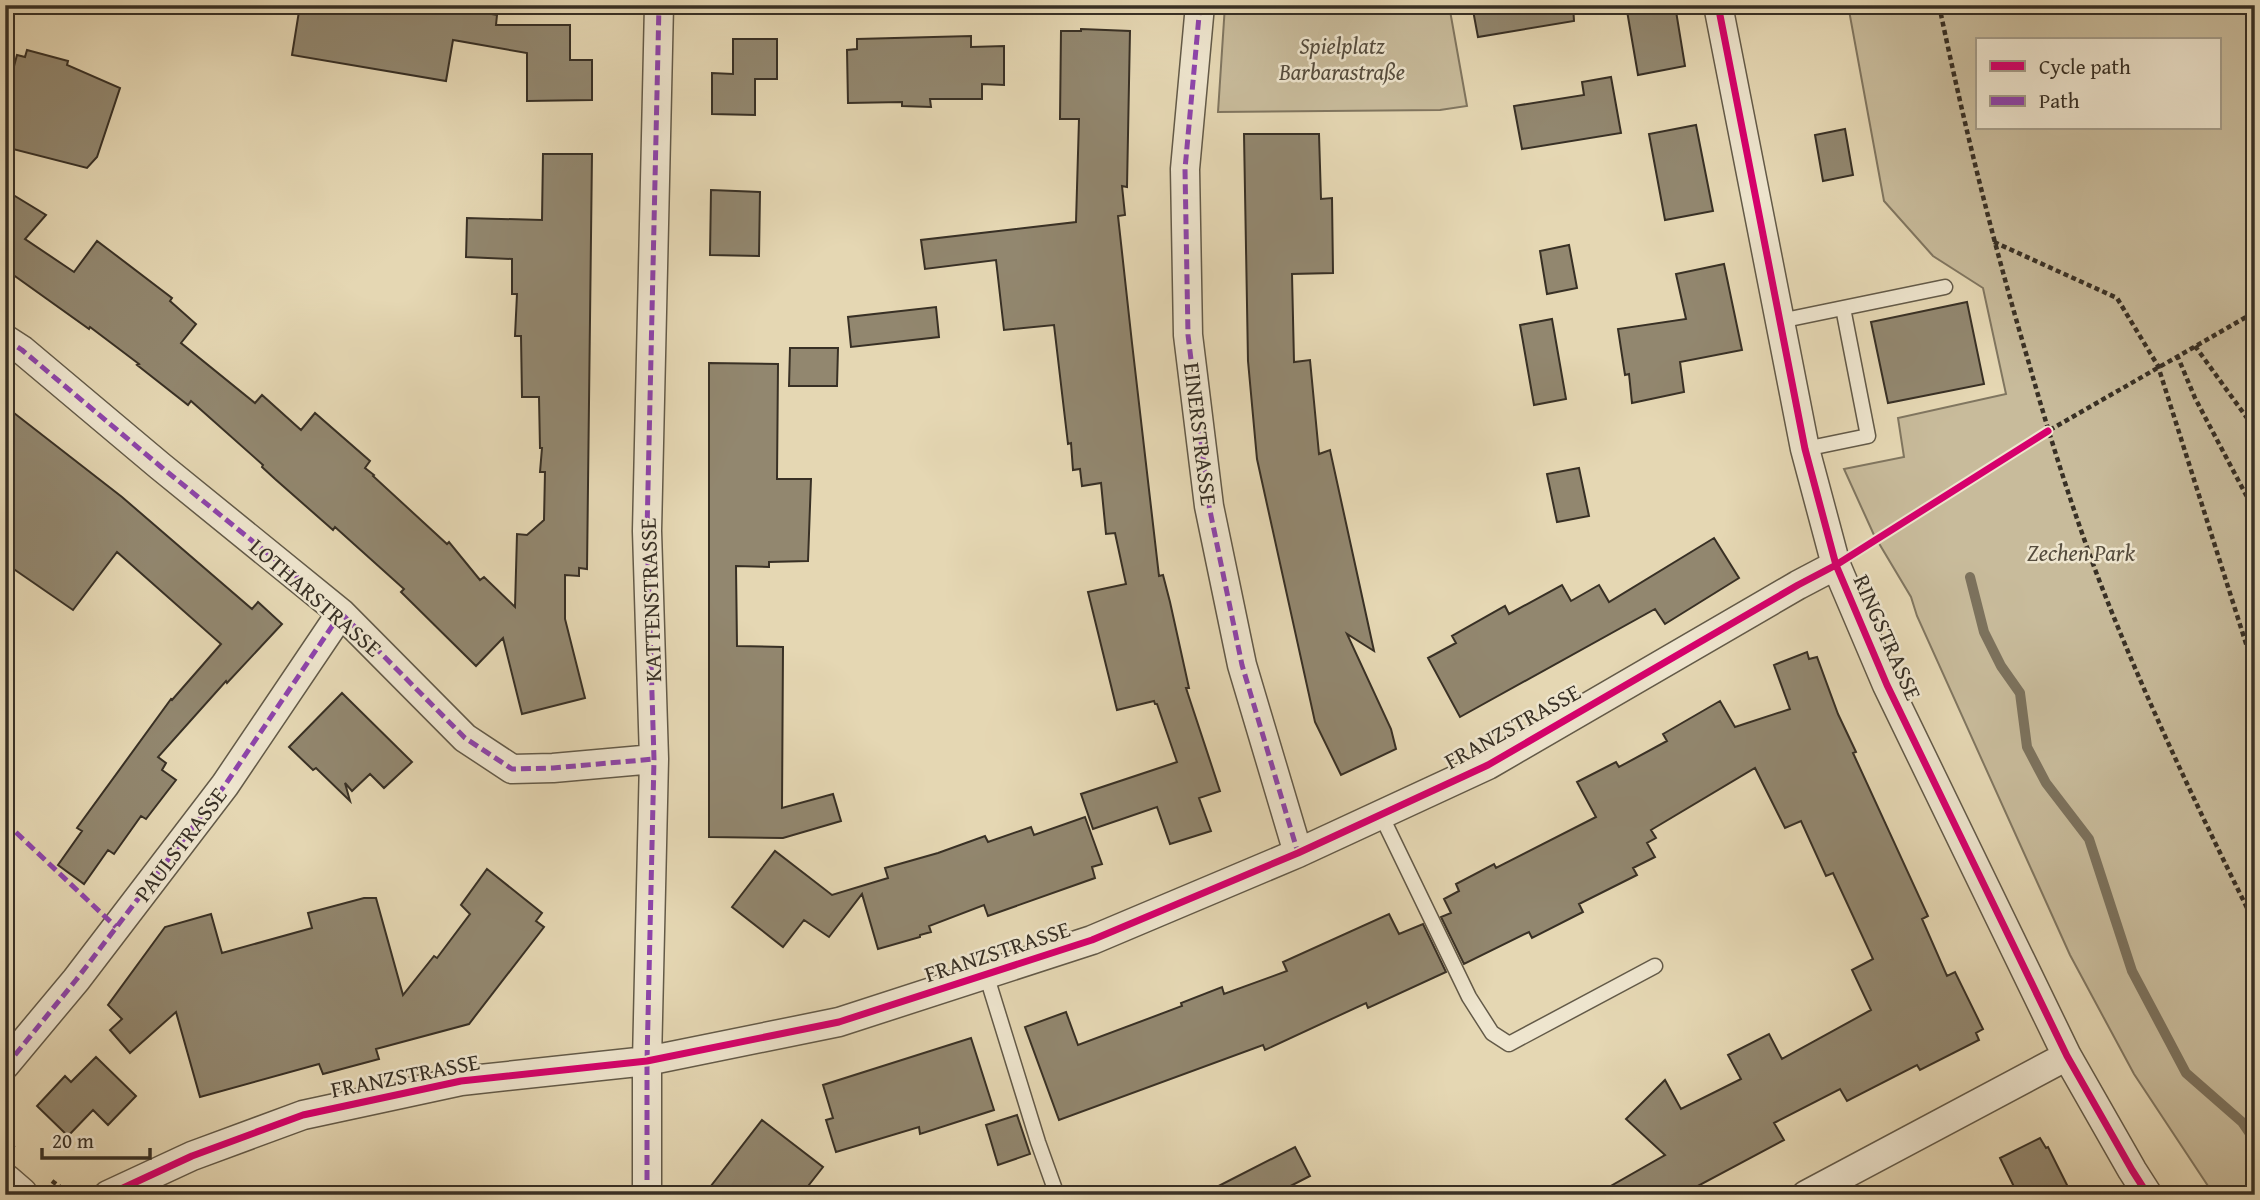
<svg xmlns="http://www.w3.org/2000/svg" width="2260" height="1200" viewBox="0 0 2260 1200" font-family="'Gentium Book Plus',serif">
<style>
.green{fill:#c8bb9b;stroke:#807660;stroke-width:2;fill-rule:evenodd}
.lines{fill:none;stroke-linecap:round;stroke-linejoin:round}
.stream{stroke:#7c725d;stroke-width:10}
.building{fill:#92876f;stroke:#383025;stroke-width:2}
.service-casing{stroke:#635a48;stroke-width:17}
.minor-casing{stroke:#635a48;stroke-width:31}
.tertiary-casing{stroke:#635a48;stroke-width:38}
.path{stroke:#383025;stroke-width:4.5;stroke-dasharray:5 3.5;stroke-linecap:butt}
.service{stroke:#eee5ce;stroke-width:14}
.minor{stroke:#eee5ce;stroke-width:28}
.tertiary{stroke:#eee5ce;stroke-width:35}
.quiet{stroke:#8e44ad;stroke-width:5;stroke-dasharray:10 5;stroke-linecap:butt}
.cycleway-casing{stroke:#eee5ce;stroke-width:11}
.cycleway{stroke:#d6006c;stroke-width:7}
.labels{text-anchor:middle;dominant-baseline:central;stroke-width:5;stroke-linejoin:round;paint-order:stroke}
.park-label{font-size:23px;font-style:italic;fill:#554c3d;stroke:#eee5ce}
.street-label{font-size:23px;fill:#383025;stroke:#eee5ce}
</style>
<rect width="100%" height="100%" fill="#e5d7b3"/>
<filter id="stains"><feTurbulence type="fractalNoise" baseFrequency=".00286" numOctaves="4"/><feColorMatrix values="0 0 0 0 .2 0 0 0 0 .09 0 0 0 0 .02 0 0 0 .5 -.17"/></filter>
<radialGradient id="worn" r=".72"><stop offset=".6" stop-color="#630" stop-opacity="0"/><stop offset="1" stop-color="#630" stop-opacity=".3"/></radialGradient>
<path class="green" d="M1225,5h224l18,101 -27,4 -222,2z
M1848,5h407v1190h-41l-80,-121 -64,-119 -153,-339 -6,-19 -37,-62 -30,-66 60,-12 -6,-39 108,-24 -23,-106 -50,-32 -49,-55zM1978,40h242v88h-242z"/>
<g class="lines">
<path class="stream" d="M1970,577l14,55 17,34 19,27 7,54 19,36 43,56 43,132 54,102 56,49 13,19"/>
</g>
<path class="building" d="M300,5h142l55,10 -1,10h74v35h22v40l-65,1v-48l-74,-13 -7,41 -154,-26z
M1472,5h101l1,16 -96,16z
M1626,5h49l10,61 -47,9z
M1081,29l49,2 -3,156 -5,-1 3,29 -7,1 14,127 27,233 4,-1 7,27 19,86h-3l34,103 -21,7 12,33 -41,13 -13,-37 -64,22 -12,-35 96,-32 -20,-58h-2l-1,-3 -37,9 -29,-118 38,-8 -11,-51 -9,1 -5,-51 -19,3 -2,-17 -7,1 -2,-27 -3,1 -14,-119 -50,5 -8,-70 -71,9 -4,-29 155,-18 3,-103h-19l1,-88h20z
M971,36v11l33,-1v39l-22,-1v15h-52l1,8 -29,-1v-4l-54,1 -1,-53 10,-1v-10z
M733,39h44v40h-22v36l-43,-1v-41l21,1z
M27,50l41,11 -1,4 53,23 -23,69 -10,11 -82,-21v-47l12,-45 8,2z
M1611,77l10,56 -99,16 -8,-43 70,-11 -2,-13z
M1696,125l17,86 -48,9 -16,-86z
M1845,129l8,46 -30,6 -8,-46z
M1244,134h75l2,65 11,-1 1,75 -41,1 2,88 16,-2 9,94 11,-4 44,201 -27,-17 44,95 5,20 -55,26 -26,-53 -58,-263 -9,-98z
M543,154h49l-5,415 -8,-1v8l-14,-1v44l20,79 -63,16 -19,-76 -27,28 -75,-74 3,-3 -69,-62 -2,3 -58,-51 -13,-12 1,-2 -72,-64 -3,4 -51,-40 2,-1 -49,-37 -1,2 -84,-60v-79l41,25 -21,24 49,33 23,-31 16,12 59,45 -2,3 26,23 -15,19 74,60 7,-8 39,35 14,-17 55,48 -5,7 9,7 -1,1 74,68 2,-2 31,38 4,-3 31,30 2,-73 10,1 17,-15 1,-48h-5l2,-24h-2l-1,-51h-17l-1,-61h-6l2,-42h-5v-35l-46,-2 1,-39 75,2z
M711,190l49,2 -1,64 -49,-1z
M1569,245l8,43 -30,6 -7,-43z
M1724,264l18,86 -62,12 4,30 -52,11 -3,-29 -4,1 -7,-46 68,-10 -10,-45z
M1967,302l17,82 -96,19 -17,-81z
M936,307l3,30 -88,10 -3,-30z
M1552,319l14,80 -32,6 -14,-80z
M790,348h48l-1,38h-48z
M709,363l69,1 -1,115h34l-3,82 -39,1v5l-33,-1 1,80 46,1 -1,161 51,-14 8,27 -58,17 -74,-1z
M5,406l117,91 130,112 6,-7 24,22 -55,59 -1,-2 -68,76 8,6 -4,7 14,10 -30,39 -5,-3 -27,38 -6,-4 -24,34 -26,-19 24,-34 -5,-3 94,-129 1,1 49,-56 -104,-92 -44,58 -68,-47z
M1579,468l10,48 -32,6 -10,-48z
M1714,538l25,40 -74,46 -10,-15 -195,108 -32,-59 28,-15 -4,-7 53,-30 4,8 53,-29 9,16 28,-16 10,17z
M1807,652l2,7 8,-2 21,57 18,38 -3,1 75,163 -6,3 25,57 8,-4 28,57 -7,4 3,7 -59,30 -3,-5 -70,36 -7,-12 -66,34 10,17 -103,55h-86l70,-40 -39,-36 39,-39 16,29 60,-30 -13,-24 41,-21 13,25 89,-49 -19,-40 21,-11 -40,-86 -7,3 -25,-55 -16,7 -30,-60 -104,62 5,8 -9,5 8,14 -22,11 4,7 -58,29 4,8 -51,26 -3,-6 -65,32 -23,-47 10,-4 -7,-14 15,-8 -3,-7 38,-20 2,4 100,-51 -19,-35 39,-20 3,5 48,-26 -4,-7 57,-33 15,26 55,-18 -16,-44z
M342,693l70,69 -28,26 -14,-14 -18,17 -7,-8 5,18 -34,-33 -3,2 -24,-23z
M1085,817l17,47 -10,3 3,11 -107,38 -4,-11 -55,21 2,6 -11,3v2l-42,12 -16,-55 -33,43 -25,-17 -21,27 -51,-40 43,-56 57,44 56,-17 -3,-10 53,-15 47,-17 3,6 43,-15 3,8z
M487,869l55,44 -6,8 8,6 -75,97 -93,25 3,10 -56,15 -4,-10 -119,33 -24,-85 -46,41 -20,-23 12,-11 -14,-14 57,-78 46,-13 11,39 90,-25 -4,-15 56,-15h12l27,97 31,-39 3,2 33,-44 -9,-9z
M1389,914l10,20 24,-10 23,48 -78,36 -2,-5 -101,47 -2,-5 -204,75 -34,-93 41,-15 12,33 104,-39 -1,-3 41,-16 2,7 63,-23 -4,-9z
M971,1038l23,72 -74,24 -1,-7 -83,25 -10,-32 7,-2 -10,-33z
M96,1057l40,39 -28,29 -15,-15 -25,26 -31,-30 28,-30 6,6z
M1017,1115l13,39 -32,11 -12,-40z
M762,1120l61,47 -22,28h-97z
M2040,1138l6,10 2,-1 24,48h-54l-18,-37z
M1295,1147l15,29 -37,19h-72z"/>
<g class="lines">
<defs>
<path id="service" d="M1843,308l102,-21
M1780,321l63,-13 25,128 -63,13
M1381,815l88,182 23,36 17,11 146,-78
M986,974l52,168 19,53"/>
<path id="minor" d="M1200,5l-15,164 3,166 21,171 33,159 56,188
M1718,5l87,444 31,116 51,120 180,371 65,114 16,25
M5,339l17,11 138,116 181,147 124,125 47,31 41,-1 101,-9
M5,1065l71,-85 149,-195 116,-172
M108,1195l84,-39 111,-41 158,-34 186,-20 192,-39 253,-82 206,-87 190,-88 310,-180 38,-20
M647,1195v-134l7,-302 -7,-228 12,-526
M1806,1195l261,-139"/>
<path id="tertiary" d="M5,1182l15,13"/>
</defs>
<use href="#service" class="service-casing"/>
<use href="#minor" class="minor-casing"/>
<use href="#tertiary" class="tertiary-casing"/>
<path class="path" d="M1939,5c25,120 54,237 89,355 20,71 42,142 68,212 46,120 102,237 159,352
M1994,242l123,56 41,68 97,306
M2195,346l60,83
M2177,355l18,43 51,97 9,12
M1863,548l185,-117 207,-119
M5,1140l9,8
M52,1181l19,14"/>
<use href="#service" class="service"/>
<use href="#minor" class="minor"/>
<use href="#tertiary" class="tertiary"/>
<path class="quiet" d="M1200,5l-15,164 3,166 21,171 33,159 56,188
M5,339l17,11 138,116 181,147 124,125 47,31 41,-1 101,-9
M5,732l3,3 -3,3
M5,822l111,105
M15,1055l61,-75 149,-195 116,-172
M647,1195v-134l7,-302 -7,-228 12,-526"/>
<defs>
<path id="cycleway" d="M1718,5l87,444 31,116 51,120 180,371 65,114 16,25
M108,1195l84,-39 111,-41 158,-34 186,-20 192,-39 253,-82 206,-87 190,-88 310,-180 38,-20 212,-134"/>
</defs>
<use href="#cycleway" class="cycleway-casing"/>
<use href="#cycleway" class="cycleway"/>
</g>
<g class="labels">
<g class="park-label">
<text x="1342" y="45">Spielplatz<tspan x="1342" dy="26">Barbarastraße</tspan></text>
<text x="2081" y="552">Zechen Park</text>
</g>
<g class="street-label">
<text transform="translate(1201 434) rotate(83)">EINERSTRASSE</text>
<text transform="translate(316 597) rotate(41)">LOTHARSTRASSE</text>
<text transform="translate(650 600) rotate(-92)">KATTENSTRASSE</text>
<text transform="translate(1888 637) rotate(66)">RINGSTRASSE</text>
<text transform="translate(1512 726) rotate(-29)">FRANZSTRASSE</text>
<text transform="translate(180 844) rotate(-53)">PAULSTRASSE</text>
<text transform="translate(997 951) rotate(-18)">FRANZSTRASSE</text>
<text transform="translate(405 1075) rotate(-11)">FRANZSTRASSE</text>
</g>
</g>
<rect width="2260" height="1200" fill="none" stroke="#e5d7b3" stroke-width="28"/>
<rect x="7" y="7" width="2246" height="1186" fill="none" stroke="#383025" stroke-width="3.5"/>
<rect x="14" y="14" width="2232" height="1172" fill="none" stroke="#383025" stroke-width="2"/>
<rect x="1976" y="38" width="245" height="91" fill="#eee5ce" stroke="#a59d8a" stroke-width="2"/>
<rect x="1990" y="61" width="35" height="10" fill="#d6006c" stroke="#a59d8a" stroke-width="2"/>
<text x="2039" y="74" font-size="21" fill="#383025">Cycle path</text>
<rect x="1990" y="96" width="35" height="10" fill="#8e44ad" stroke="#a59d8a" stroke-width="2"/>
<text x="2039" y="108" font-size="21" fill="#383025">Path</text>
<path d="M42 1148v10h108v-10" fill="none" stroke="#383025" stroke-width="3.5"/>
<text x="52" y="1148" font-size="21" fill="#383025" stroke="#eee5ce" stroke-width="5" paint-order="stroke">20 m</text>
<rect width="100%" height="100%" filter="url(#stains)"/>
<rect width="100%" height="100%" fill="url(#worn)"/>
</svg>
